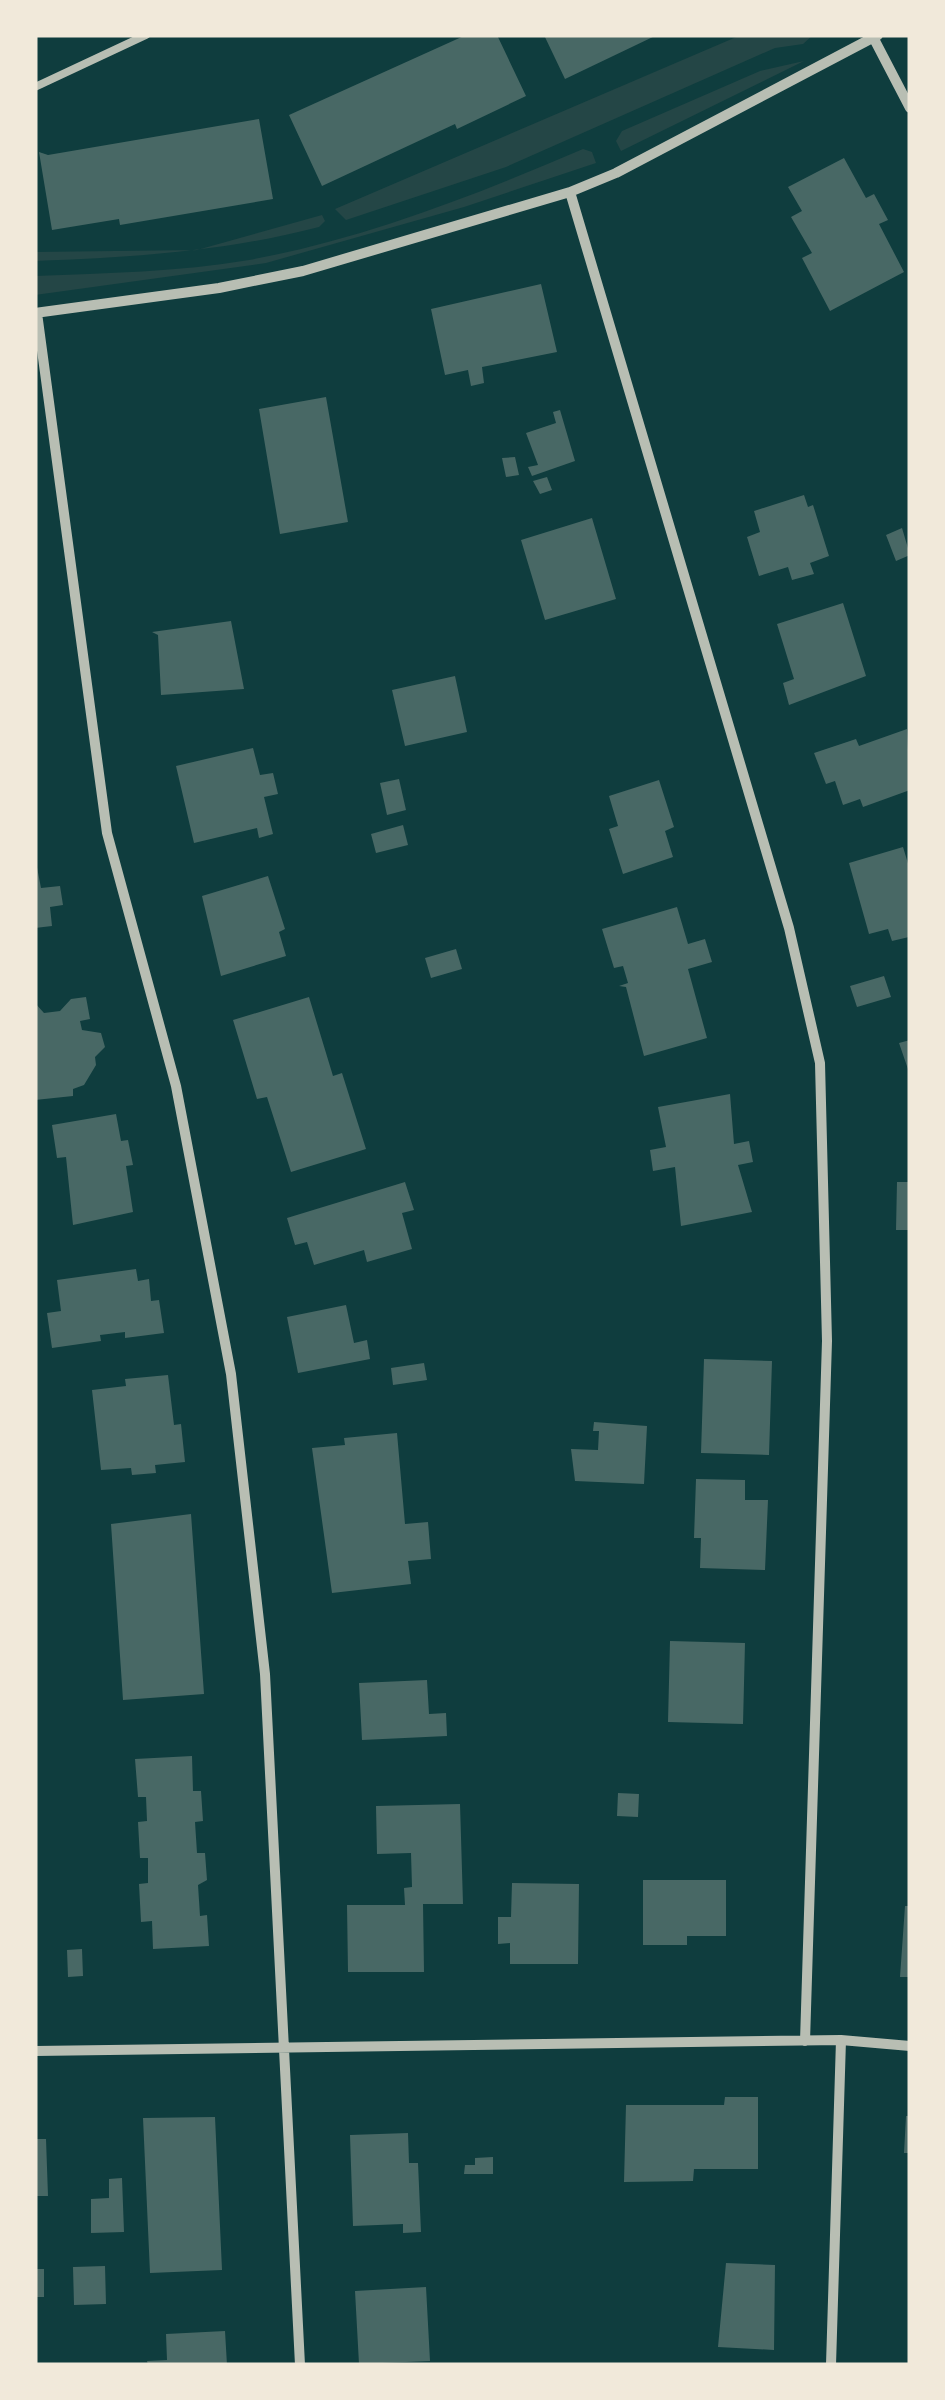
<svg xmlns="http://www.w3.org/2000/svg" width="945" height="2400" viewBox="0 0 945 2400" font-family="Jost,sans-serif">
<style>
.green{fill:#244646}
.building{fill:#486865}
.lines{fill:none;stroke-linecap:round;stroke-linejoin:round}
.service{stroke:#b8beb3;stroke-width:8}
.minor{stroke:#b8beb3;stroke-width:10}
</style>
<rect width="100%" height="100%" fill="#0f3d3e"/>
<path class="green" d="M741,35h72l-10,9 -28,4 -269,119 -160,53 -11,-11z
M804,61l-183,90 -5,-10 6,-10 138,-60z
M583,149l9,3 4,11 -132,44 -198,56 -231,32v-19c72,-3 143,-4 214,-16 115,-21 227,-65 334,-111z
M322,215l3,6 -6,6c-97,25 -184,30 -284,34v-9l162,-2z"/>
<path class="building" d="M466,35h31l29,61 -69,33 -2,-5 -133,62 -33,-71z
M544,35h113l-92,44z
M259,119l14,80 -153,26 -1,-6 -67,11 -13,-78 9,3z
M844,158l22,40 8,-4 14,26 -9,4 25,48 -74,39 -28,-53 10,-5 -21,-36 11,-6 -14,-24z
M541,284l16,68 -75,15 2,16 -13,3 -3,-16 -23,5 -14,-66z
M326,397l22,125 -68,12 -21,-125z
M560,410l15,51 -43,15 -4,-9 10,-2 -12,-32 30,-10 -3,-11z
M515,457l4,18 -13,2 -4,-19z
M547,477l5,13 -12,4 -7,-13z
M804,495l4,12 5,-2 16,51 -19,7 4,11 -22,6 -4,-13 -29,9 -12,-39 13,-5 -6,-21z
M592,518l24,81 -71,21 -24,-80z
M902,528l8,27 -14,6 -10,-26z
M843,603l23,73 -77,29 -6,-22 11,-4 -17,-55z
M231,621l13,68 -83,6 -3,-60 -6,-3z
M455,676l12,56 -62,14 -13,-56z
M907,729l3,61 -47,17 -3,-8 -17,6 -8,-24 -9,3 -12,-31 42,-14 3,7z
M253,748l7,27 13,-2 5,21 -14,3 9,37 -14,4 -2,-10 -63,15 -18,-77z
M399,779l7,31 -19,5 -7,-32z
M659,780l15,47 -9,4 8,26 -50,17 -14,-45 9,-3 -9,-30z
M403,825l5,20 -32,8 -5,-19z
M903,847l7,23v62l-1,5 -17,4 -4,-12 -19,5 -20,-71z
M35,857l6,31 19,-2 3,19 -13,2 2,19 -17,2z
M268,876l17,53 -6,3 7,24 -65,20 -19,-80z
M677,907l11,37 17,-5 7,23 -24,7 19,69 -63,18 -18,-69 -7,-1 9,-3 -5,-17 -9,2 -12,-39z
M456,949l6,20 -31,9 -6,-20z
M884,976l7,21 -34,10 -7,-21z
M86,997l4,22 -10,2 2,9 19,3 4,14 -10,10 1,8 -12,20 -11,4v7l-38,4v-97l9,10 16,-2 11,-12z
M309,997l24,79 9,-3 24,76 -75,23 -24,-75 -10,2 -24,-79z
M910,1040v32h-1l-10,-29z
M730,1094l4,50 15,-3 4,21 -15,3 14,47 -71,14 -6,-59 -22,4 -3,-21 16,-3 -8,-40z
M116,1114l5,27 7,-1 5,25 -7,1 7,46 -60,13 -7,-68 -9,1 -5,-33z
M405,1182l9,28 -12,3 10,36 -45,13 -3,-12 -50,15 -7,-23 -12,3 -8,-27z
M897,1182h13v48h-14z
M136,1269l2,12 11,-2 2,22 8,-1 5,33 -39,5v-6l-25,3 1,6 -49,7 -5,-35 14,-2 -4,-31z
M346,1305l8,38 13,-3 3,19 -72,14 -11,-56z
M704,1359l68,2 -3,94 -68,-2z
M424,1363l3,17 -34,5 -2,-17z
M168,1375l6,50 7,-1 4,38 -30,3 1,8 -24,2 -1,-7 -30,2 -9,-80 34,-4 -1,-7z
M594,1422l53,4 -3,58 -69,-3 -4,-32 27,1 1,-19h-6z
M397,1433l8,91 23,-2 3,37 -23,2 3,23 -79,9 -20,-145 33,-3 -1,-7z
M696,1479l49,1v20h23l-3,70 -65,-2 1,-30h-7z
M191,1514l13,180 -81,6 -12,-176z
M670,1641l75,2 -2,81 -75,-2z
M427,1680l2,34 17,-1 1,23 -85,4 -3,-57z
M192,1756l1,35h8l2,30 -8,1 2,31h8l2,27 -9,5 2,31 7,-1 2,31 -56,3 -1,-28 -11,1 -2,-38 9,-1v-25h-8l-2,-36 9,-1 -1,-24h-8l-3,-38z
M618,1793l21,1 -1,23 -21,-1z
M460,1804l3,100h-40l1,68h-76l-1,-67h58l-1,-17 8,-1 -1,-34 -34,1 -1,-48z
M643,1880h83v56h-39v9h-44z
M512,1883l67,1 -1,80h-68v-21l-12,1v-27h13z
M905,1906h5v71h-10z
M82,1949l1,27 -15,1 -1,-27z
M725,2097h33v72h-64l-1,12 -69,1 2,-77h98z
M906,2116h4v37h-6z
M215,2117l7,153 -72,3 -7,-155z
M408,2133l1,30h9l3,69 -18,1v-9l-50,2 -3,-91z
M35,2139h11l2,57h-13z
M493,2157v17h-29l1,-9h10v-7z
M122,2178l2,54 -33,1v-34l18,-1v-19z
M726,2263l49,2 -1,85 -56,-3z
M105,2266l1,38 -32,1 -1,-38z
M35,2269h9v28h-9z
M426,2287l4,74 -71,3 -4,-73z
M225,2331l2,34h-79l-1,-4 20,-1 -1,-26z"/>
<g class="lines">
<path class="service" d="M35,87l111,-52"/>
<path class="minor" d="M872,35l38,73
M570,192l219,736 31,135 7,278 -22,700
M35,313l184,-25 84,-17 267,-79 46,-19 262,-138
M37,313l70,520 69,253 55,288 34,300 35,691
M35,2051l806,-11 69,6
M831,2365l10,-325"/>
</g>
<rect width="945" height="2400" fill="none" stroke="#f1e9da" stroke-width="75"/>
</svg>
